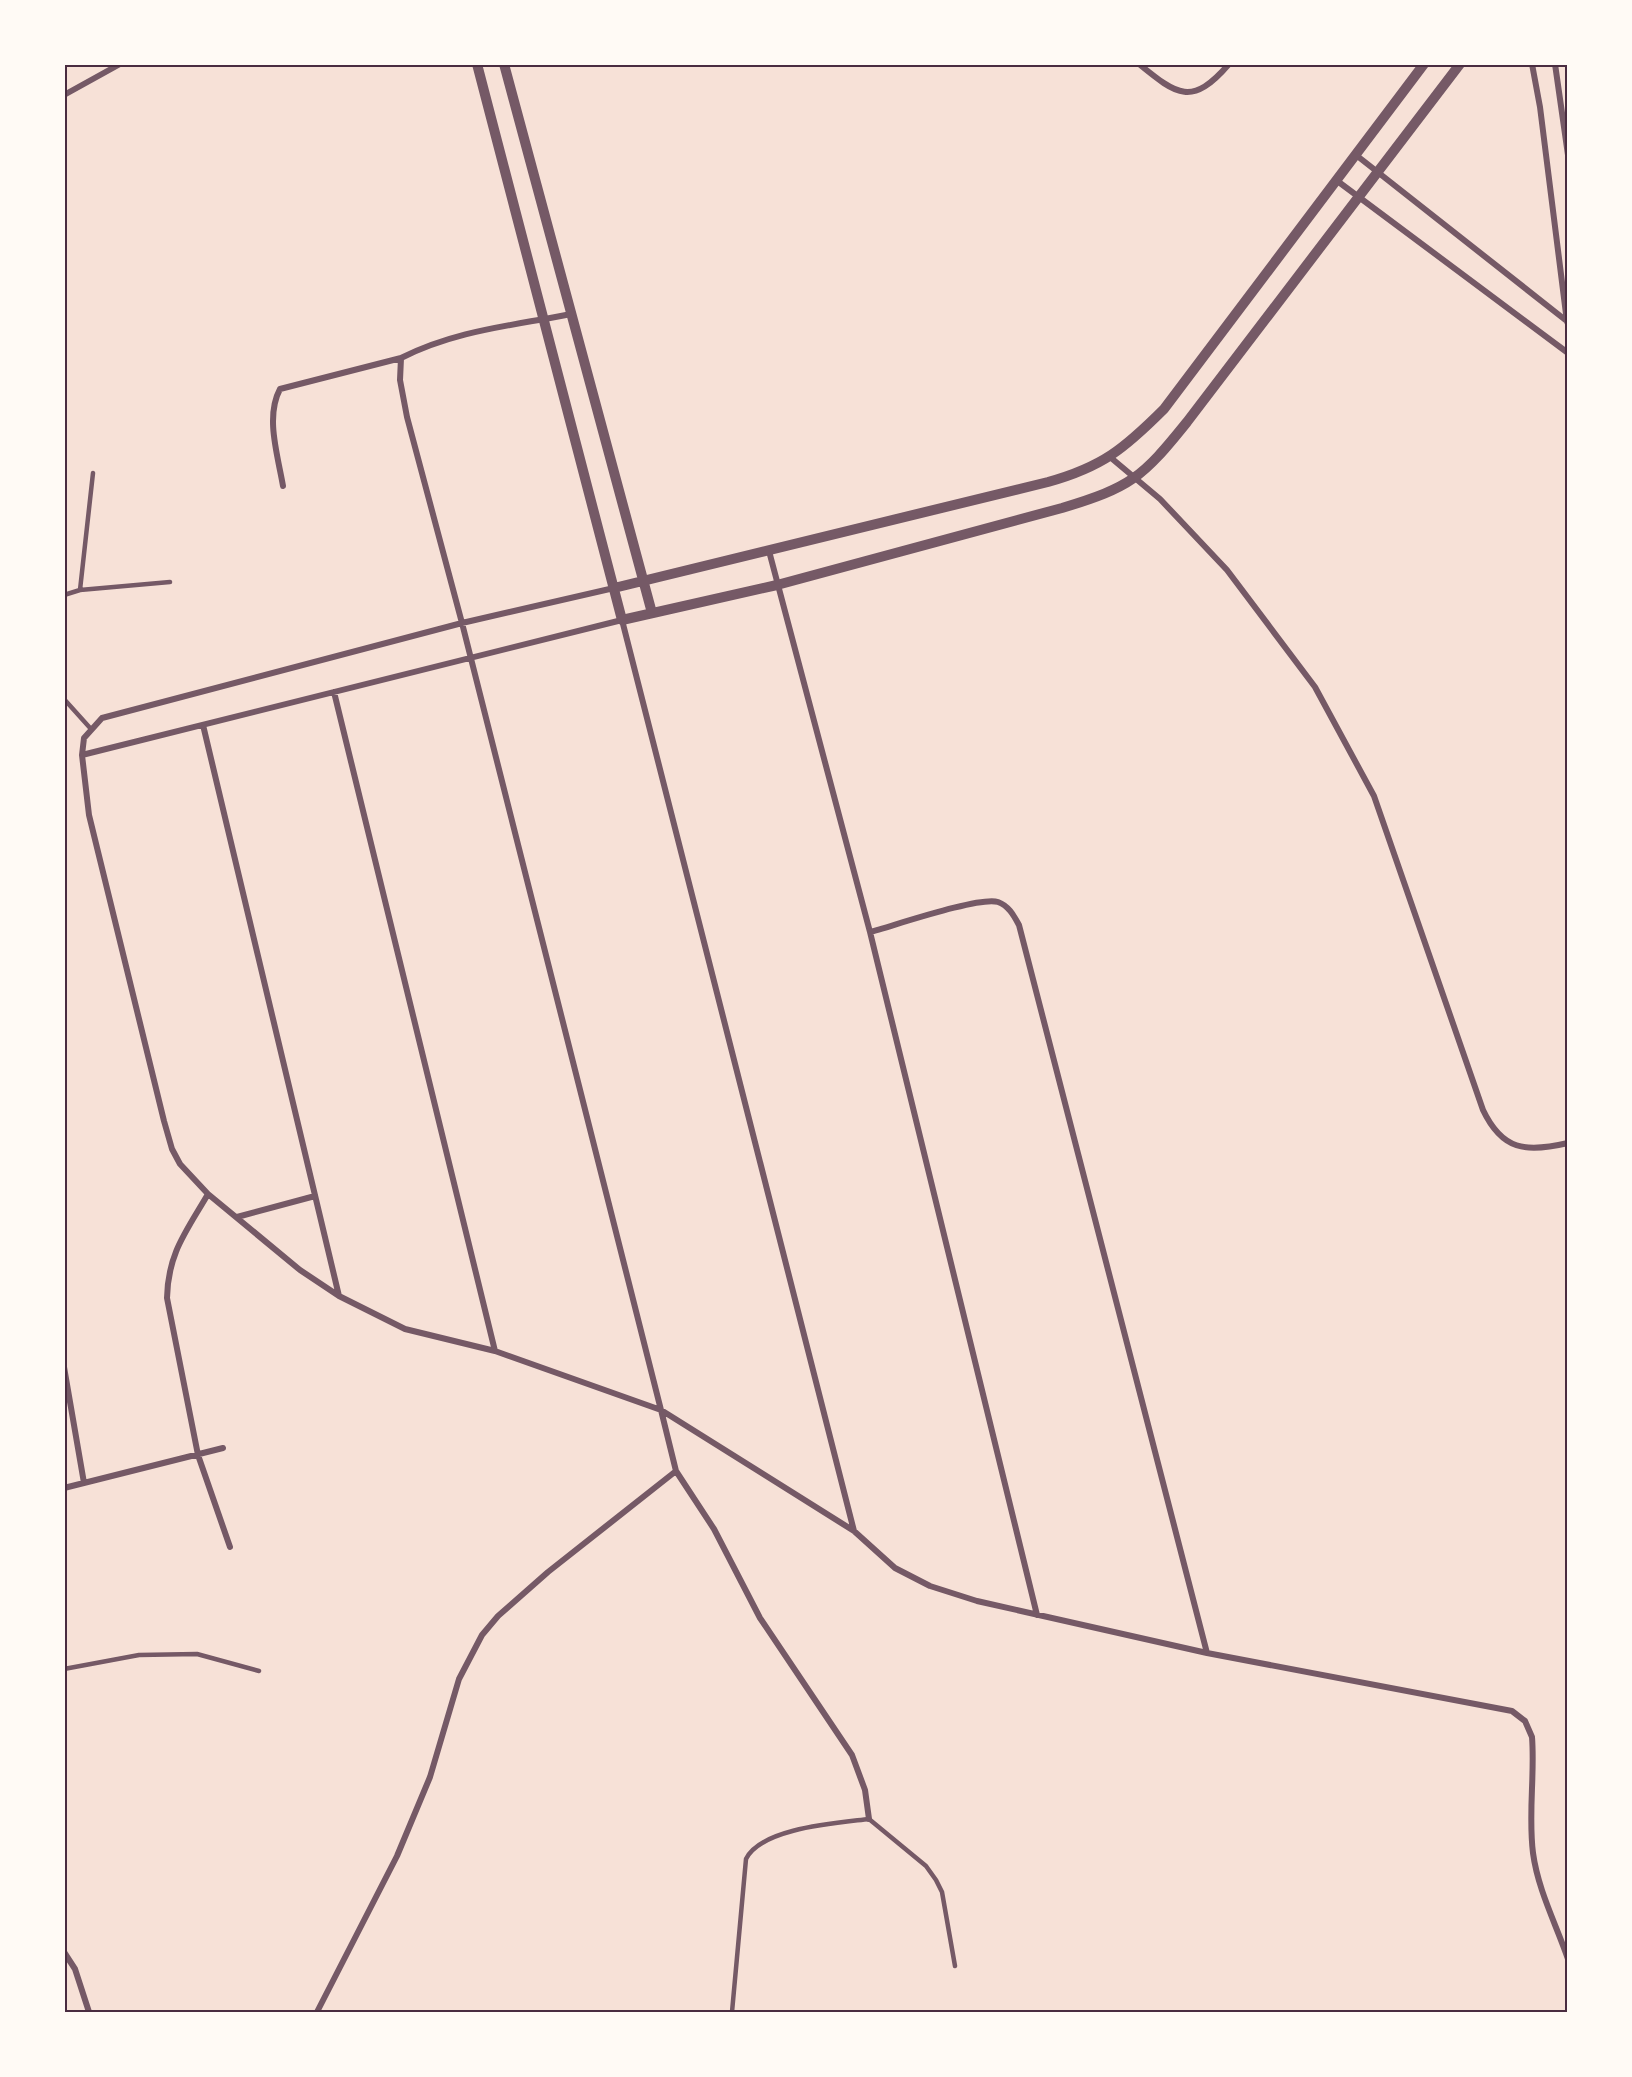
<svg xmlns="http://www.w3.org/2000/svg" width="1632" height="2077" viewBox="0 0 1632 2077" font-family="Roboto,sans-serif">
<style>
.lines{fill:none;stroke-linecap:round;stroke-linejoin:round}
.service{stroke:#755966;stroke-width:4.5}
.minor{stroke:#755966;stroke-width:6}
.tertiary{stroke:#755966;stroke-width:10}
.neatline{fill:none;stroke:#4a2c40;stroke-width:2}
</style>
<rect width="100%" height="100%" fill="#f7e1d7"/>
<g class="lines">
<path class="service" d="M80,590l13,-117
M64,595l16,-5 90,-8
M64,699l27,30
M64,1669l75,-14 58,-1 62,17
M732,2012l14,-153c15,-31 91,-36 123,-40l57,47 10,14 6,12 13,74"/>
<path class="minor" d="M1139,64c38,31 53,43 90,0
M1532,64l8,43 27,215
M1555,64l13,91
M64,95l56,-31
M1356,155l212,167
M1336,180l232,173
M571,314c-60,12 -114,16 -170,44l-1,22 7,37 55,206 199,787 193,121 41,37 35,18 47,15 230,52 305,58 13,10 7,16c3,38 -4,77 1,116 5,37 23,71 35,106
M1110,457l50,42 67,71 88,117 59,109 109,314c19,40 42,43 85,33
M283,486c-5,-30 -18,-69 -3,-97l121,-31
M769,551l101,381 167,683
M614,588l-152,35 -360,95 -18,20 -2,17 7,60 75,306 8,28 8,15 28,30 92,76 39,26 66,33 90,22 166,59 15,61 38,58 46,89 92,137 13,35 4,29
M334,692l161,659
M203,725l136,571
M82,755l540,-135 232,911
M870,932c23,-6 110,-36 128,-30 11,4 16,14 21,23l188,728
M208,1194c-22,38 -40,59 -41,104l31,157 32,92
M237,1217l78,-21
M64,1367l20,116
M64,1488l159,-40
M64,1952l11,17 14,43
M317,2012l80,-156 33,-79 29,-98 23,-44 16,-19 50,-44 128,-101"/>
<path class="tertiary" d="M477,64l145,556 155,-35 285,-77c69,-21 80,-30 125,-86l273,-358
M504,64l148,549
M614,588l434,-106c54,-15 76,-33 116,-73l260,-345"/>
</g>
<rect width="1632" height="2077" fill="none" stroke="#fffaf5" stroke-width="132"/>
<rect x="66" y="66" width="1500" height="1945" class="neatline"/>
</svg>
